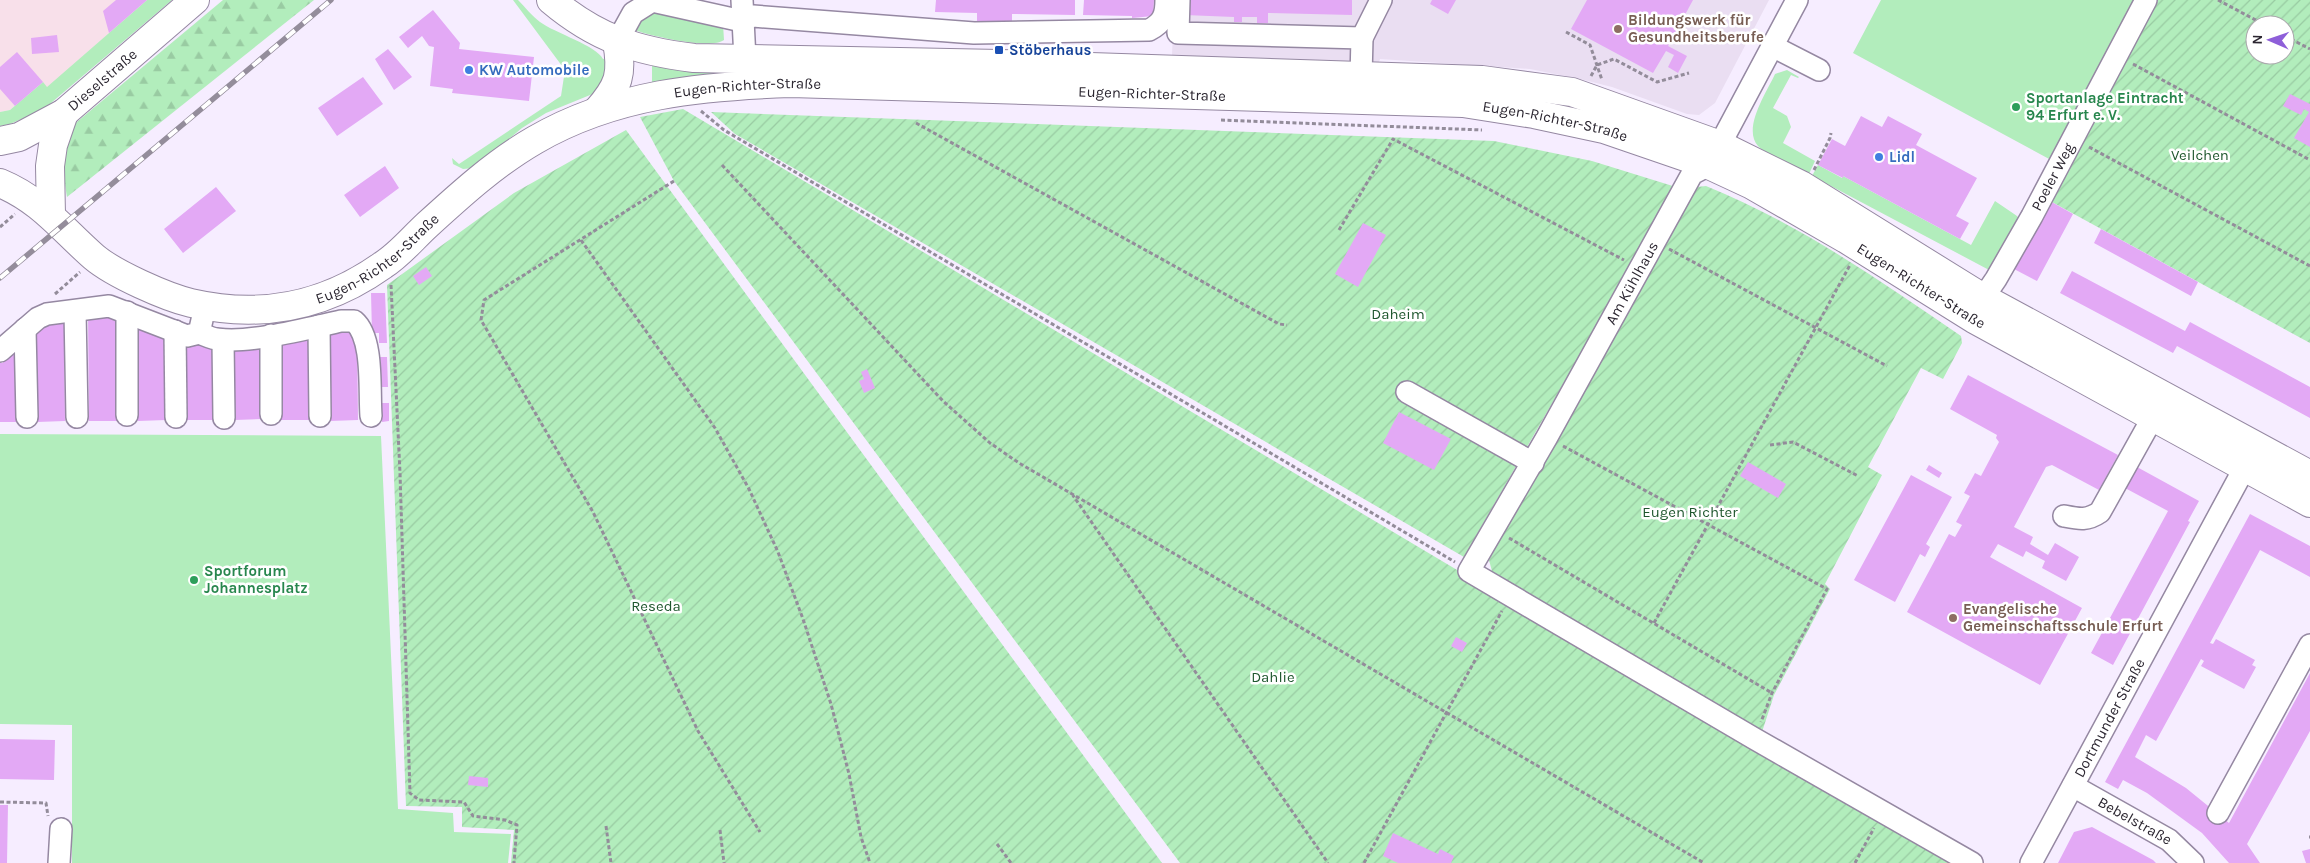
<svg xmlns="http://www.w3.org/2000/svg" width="2310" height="863" viewBox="0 0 2310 863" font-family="Karla,sans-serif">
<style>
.commercial{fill:#f8e0ea}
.industrial{fill:#eadef2}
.grass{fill:#b2edbc}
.forest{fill:url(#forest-firs)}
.garden{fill:url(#garden-furrows);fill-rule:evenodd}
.building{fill:#e3a9f5}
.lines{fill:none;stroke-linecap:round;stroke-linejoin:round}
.minor-casing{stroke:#9588a2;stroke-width:24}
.major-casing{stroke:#9588a2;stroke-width:30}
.path{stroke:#938c9a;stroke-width:3;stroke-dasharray:4 2.5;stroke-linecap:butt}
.minor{stroke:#fff;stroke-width:21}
.major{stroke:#fff;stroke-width:28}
.rail-casing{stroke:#948d9b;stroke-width:5.5}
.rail{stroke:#fff;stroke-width:4;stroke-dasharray:11;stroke-linecap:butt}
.education-dot{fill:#8d6e63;stroke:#fff;stroke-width:2}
.transit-dot{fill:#1a4fb4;stroke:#fff;stroke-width:2}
.shop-dot{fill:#3f7fe0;stroke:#fff;stroke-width:2}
.leisure-dot{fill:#2e9e5b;stroke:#fff;stroke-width:2}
.labels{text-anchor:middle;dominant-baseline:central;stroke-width:5;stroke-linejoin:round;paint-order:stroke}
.education-label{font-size:15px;font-weight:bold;fill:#785e54;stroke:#fff;text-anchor:start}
.transit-label{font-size:15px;font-weight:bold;fill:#164399;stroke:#fff;text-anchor:start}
.shop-label{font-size:15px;font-weight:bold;fill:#366cbe;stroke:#fff;text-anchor:start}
.street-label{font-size:15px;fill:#2c2731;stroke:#fff}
.leisure-label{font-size:15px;font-weight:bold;fill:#27864d;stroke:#fff;text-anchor:start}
.park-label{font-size:15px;fill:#1f572e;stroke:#fff}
</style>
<defs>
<pattern id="forest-firs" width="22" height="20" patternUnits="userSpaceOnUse" patternTransform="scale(1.25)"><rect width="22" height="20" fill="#b2edbc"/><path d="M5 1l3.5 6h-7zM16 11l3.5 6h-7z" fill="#99cba2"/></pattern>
<pattern id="garden-furrows" width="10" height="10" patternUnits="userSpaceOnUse" patternTransform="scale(1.25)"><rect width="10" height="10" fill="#b2edbc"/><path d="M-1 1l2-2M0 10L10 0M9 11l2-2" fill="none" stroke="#99cba2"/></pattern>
</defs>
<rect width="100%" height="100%" fill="#f6edff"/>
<path class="commercial" d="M0,0h147l-100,88 -5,-6 -32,28 -10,2z"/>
<path class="industrial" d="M1174,0h595l-54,103 -16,12 -12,-1 -75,-27 -32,-8 -50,-10 -150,-10 -1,3 -207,-6z"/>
<path class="grass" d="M147,0h25l-128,109 -34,15 -10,2v-14l10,-2 33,-28 4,5z
M513,0h5c7,7 14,16 22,22 15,11 57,24 63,37l6,-2v16l-14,20 -49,20 -24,15 -48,40 -11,1 -10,-5 -1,-6 7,6 102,-68 4,-26z
M1881,0h256l-86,160 -198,-107z
M653,9l70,15 1,16c-13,10 -73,-4 -90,-10l8,-14z
M652,63l350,12 -350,11z
M1787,70l12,7 -1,1 -7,-3 -18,33 14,8 4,11 -8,16 32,18 -6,13c-14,-7 -41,-18 -51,-28 -16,-18 9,-54 17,-72z
M1818,165l24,13 1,-2 128,69 24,-44 22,15 2,3 -28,52 -179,-95z
M0,434l381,2 17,373 55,4 1,19 57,2 -3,29h-436v-138l-72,-1z"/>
<path class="forest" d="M223,0h91l-247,197 -7,-42 6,-24z"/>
<path class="garden" d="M2158,0h152v343l-260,-142 30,-59zM2255,25h30v30h-30z
M683,109l1266,754h-769l-506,-682 -34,-64z
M711,112l783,29 98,20 84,26 -212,370 -729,-423z
M626,130l536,733h-651l3,-33 -52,-3v-20l-56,-1 -19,-521 127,-92z
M1706,186c92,37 173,94 255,150l1,7 -19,36 -22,-11 -53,99 14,8 -57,109 5,5 -56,106 -12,37 -269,-157 -4,-15 200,-367 8,-6z"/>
<path class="building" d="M116,0h31l-38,33 -6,-22z
M936,0h139v15l-63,-1v8l-35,1v-10l-42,-1z
M1084,0h70l-1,16 -21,2v-2l-49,-1z
M1185,0h167v15l-84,-2v10h-11v-6h-15v5h-8v-5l-49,-2z
M1432,0h24l-8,14 -18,-10z
M1587,0h106l-25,46 19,10 -9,17 -10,-6 6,-12 -8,-4 -13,22 -82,-44z
M433,10l27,33 -1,6 75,8 -5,44 -77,-8 1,-4 -23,-3 4,-39 -5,-1 -7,-10 -14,12 -9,-11z
M57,35l2,17 -27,2 -1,-16z
M388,49l24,28 -18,13 -19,-31z
M17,52l26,30 -28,24 -15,-17v-22z
M363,77l20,27 -46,32 -19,-28z
M2290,94l20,10v43l-16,-9 15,-26 -5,-3 -3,6 -18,-9z
M1861,116l21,11 6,-11 34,18 -6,11 61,33 -21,38 13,7 -9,16 -117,-63v2l-25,-13 14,-26 13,7z
M385,166l14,22 -39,29 -16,-22z
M216,187l20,24 -53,42 -19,-24z
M2050,201l23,13 -36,67 -23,-12z
M1363,223l23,12 -28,52 -23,-13z
M2101,229l97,53 -7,14 -97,-53z
M426,267l6,9 -13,9 -6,-9z
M2072,271l113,60 5,-9 120,65v31l-133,-72 -4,7 -113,-60z
M371,293h14l2,50h-8v-10h-7z
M116,311l1,110h-28l-1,-109z
M36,322h28l1,99 -28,1z
M357,327l1,93 -28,1 -1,-93z
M166,329v91l-28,1v-91z
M280,336h28l1,84h-28z
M185,344h28l1,76h-28z
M234,345h28v74l-27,1z
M3,352h14l1,70h-18v-59h3z
M380,357h7l1,30h-7z
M867,369l8,19 -11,5 -5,-12 5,-2 -3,-7z
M1968,375l150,80 -19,35 -47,-25 -6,2 -32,60 19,10 -3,7 18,11 7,-12 24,14 -13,24 -24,-13 3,-7 -19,-10 -3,6 -25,-13 -8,13 92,51 -42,77 -133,-73 42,-78 6,3 7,-12 -6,-3 14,-26 -6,-3 11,-20 6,3 18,-34 -3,-4 1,-3 -47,-26z
M381,403h8v18l-7,1z
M1399,412l52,27 -17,31 -51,-27z
M1748,462l38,22 -8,14 -38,-22z
M1929,465l13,8 -3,5 -13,-8z
M2137,467l62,34 -11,20 2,1 -77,143 -22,-12 77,-142 -43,-23z
M1911,475l41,22 -26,47 4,3 -5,10 -5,-3 -25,48 -41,-22z
M2250,514l60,32v31l-50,-27 -50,93 3,1 3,-5 39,21 -3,5 4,2 -12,22 -43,-23 3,-5 -3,-2 -45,82 -10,-6 -11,22 51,31 43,35 81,-150v58l-63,113 13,19h-31l-27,-30 -55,-40 -24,-13 -5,9 -13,-7z
M1456,637l11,6 -5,9 -11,-6z
M0,739l55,1 -1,40 -54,-1z
M469,776l19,2v9l-20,-2z
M0,805h8l-1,58h-7z
M2092,827l61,33 3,3h-98l16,-31z
M1393,833l45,21 2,-5 14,7 -3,7h-53l-15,-7z
M2310,849v14h-4l-4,-12z"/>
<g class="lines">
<defs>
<g id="minor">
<path d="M742,0l3,59"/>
<path d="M1179,0l-1,33 184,5 -1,39"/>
<path d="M1797,0l-88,165 -17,9 -145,263 -78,134 286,168 217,124"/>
<path d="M1362,38l19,-38"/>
<path d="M617,42l16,-29 19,-12 90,20 11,-5 221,17 175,-3c14,-7 17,-15 17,-30"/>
<path d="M1772,46l47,24"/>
<path id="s1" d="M1983,298l13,-19 36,-63 114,-216"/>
<path d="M75,311l2,106"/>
<path d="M127,312v103"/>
<path d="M319,326l1,90"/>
<path d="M25,329l2,88"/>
<path d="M175,331l1,86"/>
<path d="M199,333c6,2 13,6 19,6 31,5 91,-11 123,-18h13c20,17 15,69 17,95"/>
<path d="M271,335v79"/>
<path d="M223,340l1,78"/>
<path d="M0,351l38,-33 9,-4 62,-8 78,30 12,-3 3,-13"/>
<path d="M1407,392l126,71"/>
<path d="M2064,516c15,3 23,5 36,-4l53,-95"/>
<path id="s2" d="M2073,786l96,54 24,23"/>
<path d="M2218,813l92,-168"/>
<path d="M59,863l2,-34"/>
<path id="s3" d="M2031,863l214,-396"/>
</g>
<g id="major">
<path d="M551,0c45,38 85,51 143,58l306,6 482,16 90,12 148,53 81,40 182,113 327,177"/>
<path d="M597,111c22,-25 26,-37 20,-69"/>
<path id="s4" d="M0,141l19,-4 45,-24 131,-113"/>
<path id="s5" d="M0,183c41,17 62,46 94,74 20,17 72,40 97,46 70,16 133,4 192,-38 16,-10 29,-26 43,-39 34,-31 69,-63 109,-86 79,-46 167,-54 256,-57l672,20 71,11 70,15 105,36 43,20 94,54 128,80 336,184"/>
<path d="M51,215l-1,-49 3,-21 11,-32"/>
</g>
</defs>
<use href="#minor" class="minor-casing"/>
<use href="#major" class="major-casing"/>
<path class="path" d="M2218,0l47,25
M1566,32l24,13 12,35
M2285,36l25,13
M2133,64l177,96
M1591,76l6,-11 17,-6 43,23 32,-9
M701,111l23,19 731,432
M1221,120l261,10
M916,123l363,201 8,1
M2089,147l221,119
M722,165l221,236 47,42 29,20 685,400
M1814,170l16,-32 1,-5
M674,181l-190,119 -3,20 112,192 105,219 62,101
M0,227l15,-13
M1339,230l54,-91 231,121
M581,240l134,188 34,61 29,63 25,67 28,85 18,70 12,63 9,26
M1669,249l218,117
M391,285l9,188 10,320 9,7 45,2 9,14 32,4 12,5 -3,38
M55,294l25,-22
M1770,445l23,-3 65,34
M1563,446l264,143 -55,104 -11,29
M1072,494l256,369
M1509,538l263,155
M1654,623l196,-358
M0,802l46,1 2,13
M606,826l5,37
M720,830l4,33
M2309,837h1
M997,844l14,19
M1364,863l138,-252
M1855,863l19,-35"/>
<use href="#minor" class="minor"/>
<use href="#major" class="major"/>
<defs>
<path id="rail" d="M0,278l331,-278"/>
</defs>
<use href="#rail" class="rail-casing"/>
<use href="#rail" class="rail"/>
</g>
<g class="education-dot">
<circle cx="1618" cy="29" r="5"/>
<circle cx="1953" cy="618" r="5"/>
</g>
<rect class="transit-dot" x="994" y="45" width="10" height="10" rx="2.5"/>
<g class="shop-dot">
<circle cx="469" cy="70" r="5"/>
<circle cx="1879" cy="157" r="5"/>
</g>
<g class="leisure-dot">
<circle cx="2016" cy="107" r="5"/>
<circle cx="194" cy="580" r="5"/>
</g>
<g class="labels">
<g class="education-label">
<text x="1628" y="20">Bildungswerk für<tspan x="1628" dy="17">Gesundheitsberufe</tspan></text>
<text x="1963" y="609">Evangelische<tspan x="1963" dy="17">Gemeinschaftsschule Erfurt</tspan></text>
</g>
<g class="transit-label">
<text x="1009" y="50">Stöberhaus</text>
</g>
<g class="shop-label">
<text x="479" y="70">KW Automobile</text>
<text x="1889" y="157">Lidl</text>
</g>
<g class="street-label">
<text stroke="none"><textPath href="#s4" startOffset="121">Dieselstraße</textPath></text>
<text stroke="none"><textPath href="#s5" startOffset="849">Eugen-Richter-Straße</textPath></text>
<text stroke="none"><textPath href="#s5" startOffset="1254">Eugen-Richter-Straße</textPath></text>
<text stroke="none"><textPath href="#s5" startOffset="1659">Eugen-Richter-Straße</textPath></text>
<text stroke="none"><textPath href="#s1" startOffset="140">Poeler Weg</textPath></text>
<text stroke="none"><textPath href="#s5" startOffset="429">Eugen-Richter-Straße</textPath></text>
<text transform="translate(1632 283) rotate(-61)">Am Kühlhaus</text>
<text stroke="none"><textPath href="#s5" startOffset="2064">Eugen-Richter-Straße</textPath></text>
<text stroke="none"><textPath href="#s3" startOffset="165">Dortmunder Straße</textPath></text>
<text stroke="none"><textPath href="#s2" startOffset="71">Bebelstraße</textPath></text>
</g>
<g class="leisure-label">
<text x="2026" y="98">Sportanlage Eintracht<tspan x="2026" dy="17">94 Erfurt e. V.</tspan></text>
<text x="204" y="571">Sportforum<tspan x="204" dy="17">Johannesplatz</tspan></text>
</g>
<g class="park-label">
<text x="2200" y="155">Veilchen</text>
<text x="1398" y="314">Daheim</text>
<text x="1690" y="512">Eugen Richter</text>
<text x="656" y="606">Reseda</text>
<text x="1273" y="677">Dahlie</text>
</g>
</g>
<g transform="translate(2270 40) rotate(272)"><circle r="24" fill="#ffffff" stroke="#aba9ad"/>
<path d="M0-4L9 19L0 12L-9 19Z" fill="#8e5fd9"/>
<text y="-8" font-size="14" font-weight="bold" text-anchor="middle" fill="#2c2731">N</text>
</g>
</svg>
